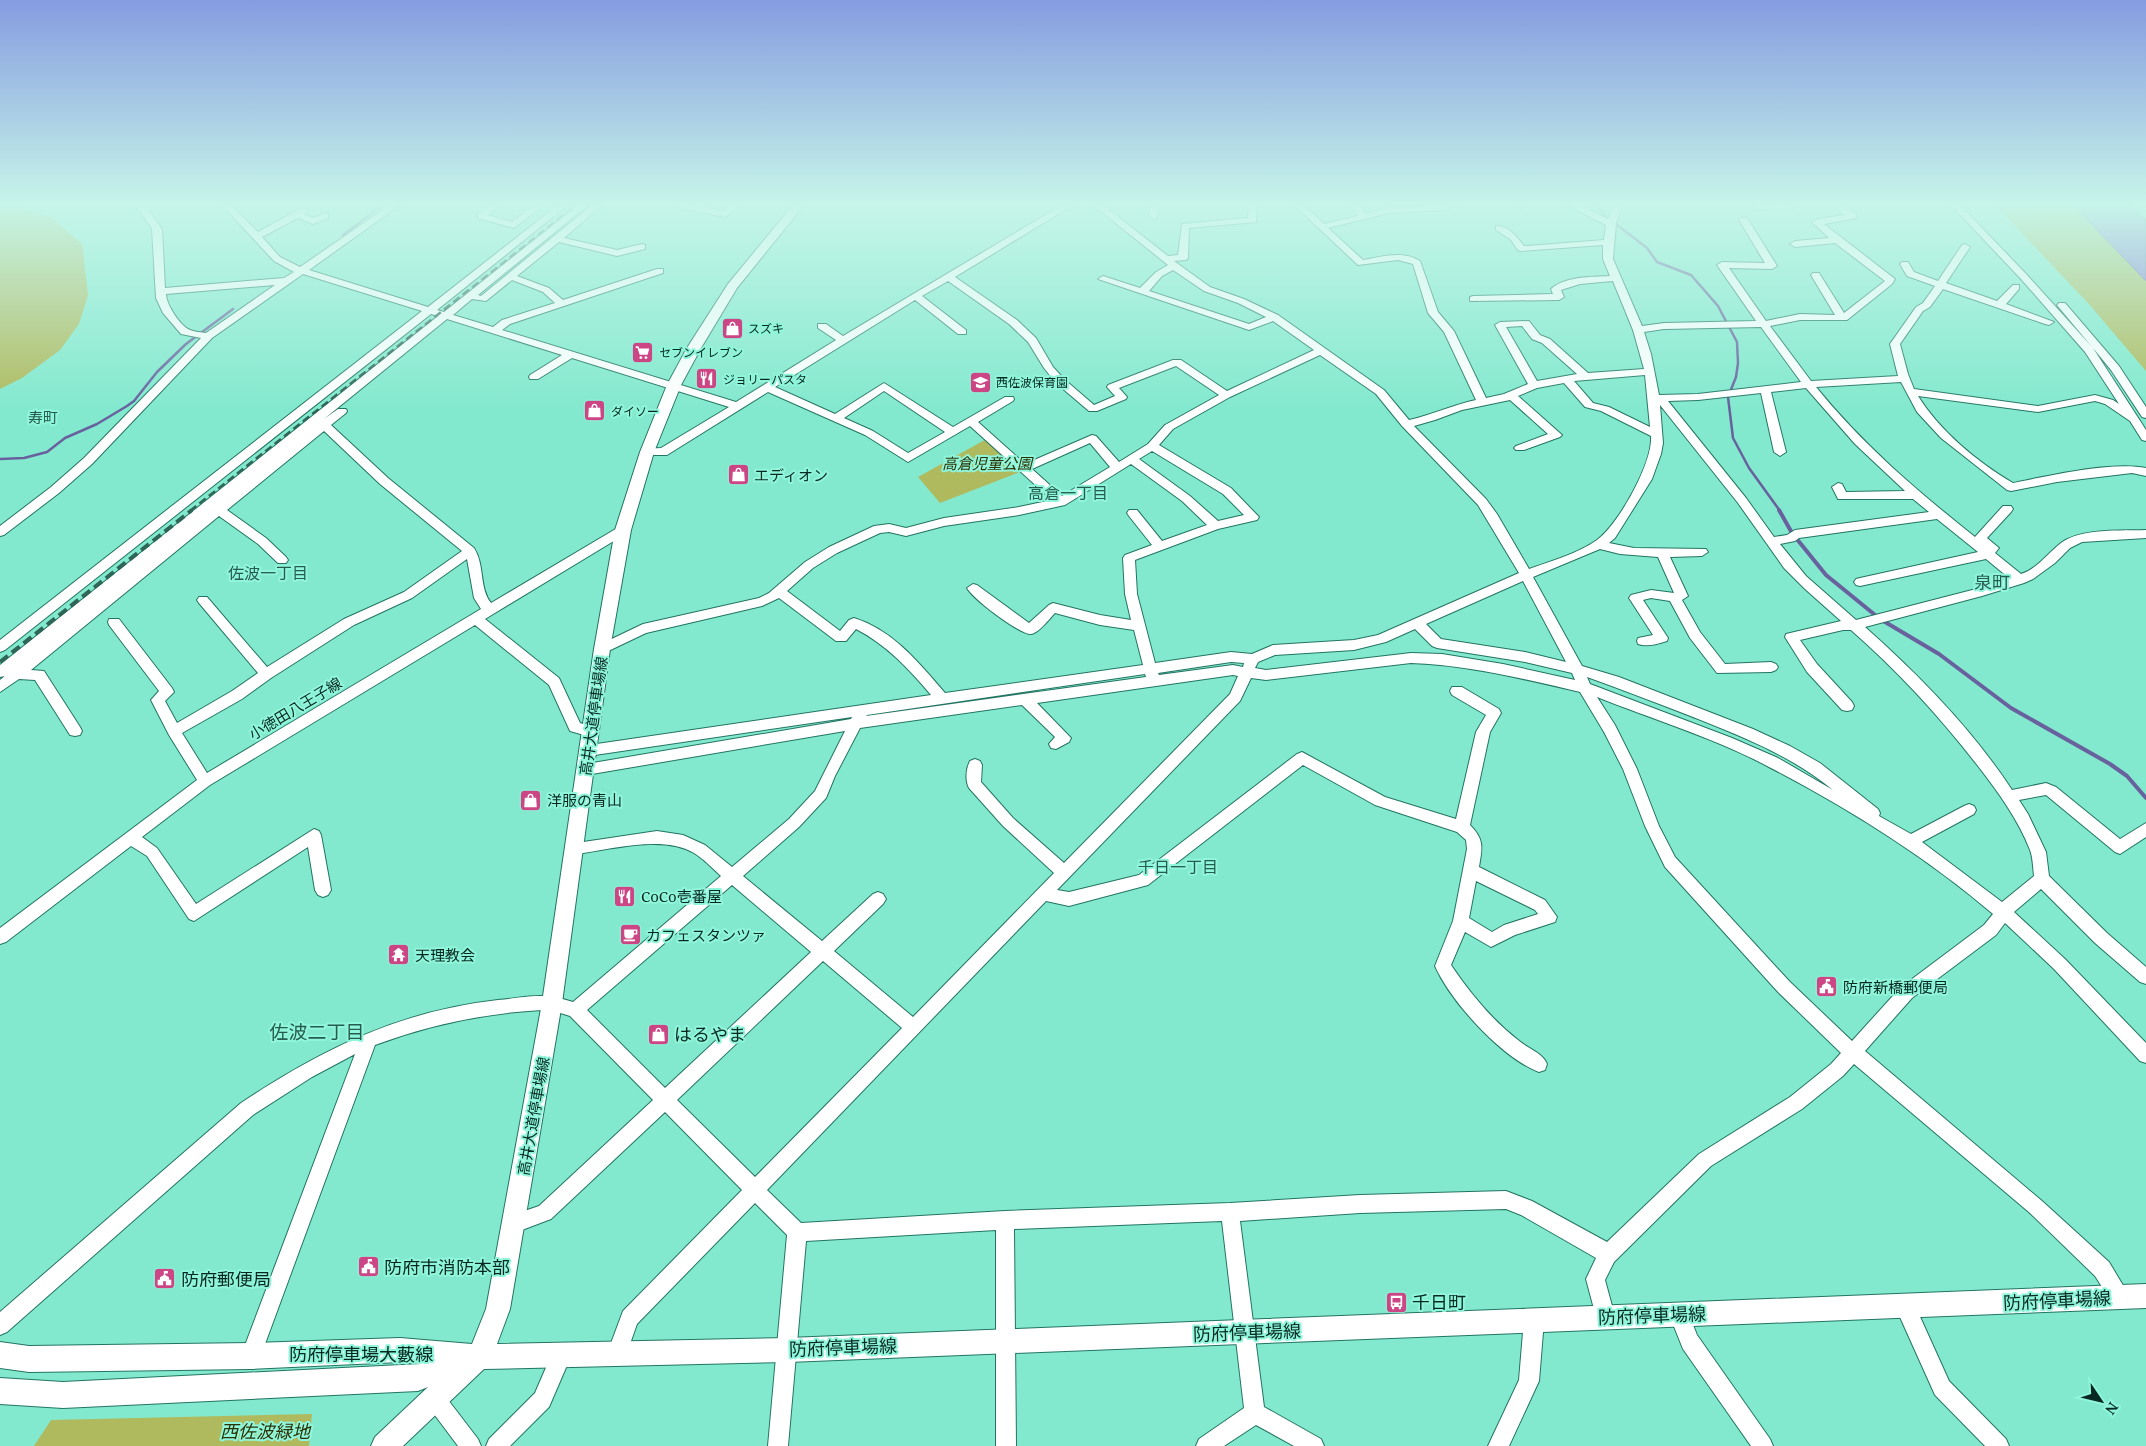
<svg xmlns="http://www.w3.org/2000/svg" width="2146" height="1446" viewBox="0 0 2146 1446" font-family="'Noto Serif','Noto Sans JP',serif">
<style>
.green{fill:#afba5f}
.water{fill:#9179d3;stroke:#68619e}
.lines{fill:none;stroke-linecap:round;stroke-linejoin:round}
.stream-far1{stroke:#68619e;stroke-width:2.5}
.stream{stroke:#68619e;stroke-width:4}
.minor-casing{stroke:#227562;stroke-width:2}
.major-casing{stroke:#227562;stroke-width:2}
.minor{fill:#fff;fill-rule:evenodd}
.major{fill:#fff;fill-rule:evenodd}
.rail-far1{stroke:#2e6658;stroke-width:2.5;stroke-dasharray:8 4;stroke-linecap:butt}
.rail{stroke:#2e6658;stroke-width:4;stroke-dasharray:10 5;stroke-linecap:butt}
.labels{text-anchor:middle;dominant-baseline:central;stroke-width:4;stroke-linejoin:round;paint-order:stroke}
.far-poi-label{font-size:12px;fill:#072921;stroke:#90f6db;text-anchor:start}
.far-quarter-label{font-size:15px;fill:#265c4f;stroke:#90f6db}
.park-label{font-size:15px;font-style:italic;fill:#2d3102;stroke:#90f6db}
.poi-label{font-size:15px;fill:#072921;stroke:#90f6db;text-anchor:start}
.street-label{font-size:15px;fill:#072921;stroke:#90f6db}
.neighbourhood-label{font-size:16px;fill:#265c4f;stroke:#90f6db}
.quarter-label{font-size:18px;fill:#265c4f;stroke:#90f6db}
.near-poi-label{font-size:18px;fill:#072921;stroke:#90f6db;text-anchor:start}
.near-street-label{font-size:18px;fill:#072921;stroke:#90f6db}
.near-park-label{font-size:18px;font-style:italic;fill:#2d3102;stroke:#90f6db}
.near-neighbourhood-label{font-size:19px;fill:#265c4f;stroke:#90f6db}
</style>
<rect width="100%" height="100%" fill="#83e9ce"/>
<path class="green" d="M0,205h9l43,13 30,26 6,51 -9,29 -19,26 -38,28 -22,11z
M1995,205h78l73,76v90l-58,-68z
M990,437l35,33 -85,33 -22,-26z
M312,1414l-3,32h-275l17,-26z"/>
<path class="water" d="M2073,205h56l17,14v62z"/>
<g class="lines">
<path class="stream-far1" d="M1596,205l10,12
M1617,225l30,23 10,14 34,13 27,31 19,36 1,21 -2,14 -8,20 5,41 16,30 31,43
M343,235l40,-30
M0,459l24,-1 23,-6 18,-14 32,-14 30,-18 7,-5 23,-29 29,-28 47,-35"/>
<path class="stream" d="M1779,510l13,23 34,42 54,44 59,35 72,54 99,56 17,12 19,22"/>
<defs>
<path id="minor" d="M136,205h9l17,24 3,59 119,-10 10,-6 -20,-11 -52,-56h9l27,27 42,-23h6l1,2 -3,3 9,4 12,-5 3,1v4l-15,6 -15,-6 -36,19 18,20 20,10 90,-62h10l-91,65 119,37 130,-102h10l-131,105 7,2 134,-107h10l-110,90 3,1 111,-91h10l-38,33 53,12 25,-6 3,1v4l-28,7 -58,-14 -42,34 32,12 14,12 94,-31h6v4l-153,51 -8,6 234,72 100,-62 -18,-12v-4h8l17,12 219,-131h11l-118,72 62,43 19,18 17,29 11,12 30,26 21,-9 -8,-9 1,-2 65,-25h8l46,31 87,-41 -41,-29 -24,9 -151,-51 5,-3 37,12 16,-16 12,-7 -75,-60h10l65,51 10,-1 4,-31 66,-6 1,-13h8l-1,17 -67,6 -1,30 -2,2 -12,1 36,26 34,12 34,16 106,75 25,30c22,-5 44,-15 67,-20l-32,-68 -16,-19 -15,-49 -15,-4 -40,5 -64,-60h10l20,19 34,-8 -8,-11h9l7,9 23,-7 67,-2 -10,5 -57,3 -61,15 35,32c19,-3 39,-10 57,1l18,51 16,19 32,67 18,-4 24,-10 -33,-59 5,-3 29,-1 11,14 10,4 38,34 56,-4 -11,-39 -20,-49 -33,3 -19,6 3,7 -5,3 -89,1v-4l3,-1 80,-2 -2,-5c14,-13 41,-12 59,-13l-7,-17v-14l-82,6 -3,-1 -8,-11 -14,-9v-4c12,-1 21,11 28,20h3l77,-6 2,-15 -39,-20h12l29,14 5,-14h9l-6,19 -3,35 29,67 22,-3 92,-2 -39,-56 5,-3 43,1 -26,-43 2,-2h6l30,48 -5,3 -43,-1 37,53 34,-7 35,1 -24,-40 2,-2h6l25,40 41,-32 -50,-38 -40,4 -5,-3 5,-3 34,-3 -17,-16 5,-3 28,-4 -13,-10h11l13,9v4l-32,6 71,55 -3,5 -45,36h-47l-30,6 41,55 87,-5 -8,-32 26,-37 7,-4 12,-17 -28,-10 -7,-12 2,-2h6l6,10 24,9 24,-36 3,-1 5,3 -24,36 51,18 16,-16h6v4l-13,15 48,18 -5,3 -4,-1 -102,-35 -13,18 -7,4 -23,33 8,30 6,15 124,17 57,-11 18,5 6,4 -34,-52 -64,-73 -70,-74h9l67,70 65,72 -35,-42 2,-2h6l54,63 27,41v11l-4,-1 -31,-47 -18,-22 53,82v11l-4,-1 -12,-19 -25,-17 -10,-3 -57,11 -120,-16c22,35 59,66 95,87 35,-7 99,-22 133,-15v8l-14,-3 -75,9 -46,9 -4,-1 -66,-52 -24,-26 -16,-30 -85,5c46,57 101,104 159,150l28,-31h8l2,3 -2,3 -24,26 12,10 -4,5 26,21c16,-5 27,-21 40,-31 19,-15 61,-12 85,-13v8l-64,4 -12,6 -15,15 -22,16 -9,4 -42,13 -117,31c54,48 107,102 147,163l34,-7 10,4 64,52 26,-16v14l-26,17 -5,-2 -69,-57 -27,5 9,14 18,38 3,24 58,57 39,34v17l-6,-2 -45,-39 -54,-54 -27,23 51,47 81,84v20l-6,-2 -86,-92 -49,-46 -9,12 -84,63 -47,53 177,150 67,61 21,35 -3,7 -7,3 -7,-3 -18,-28 -65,-63 -176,-149 -11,12 -41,33 -91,57 -97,96 -9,18 10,37 -3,7 -7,3 -7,-3 -12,-45 10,-21 -75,-43 -15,-6 -146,4 -120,8 24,186 57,32 3,7h-30l-38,-21 -32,21h-28l3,-7 45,-31 -22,-187 -208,8 2,217h-20v-216l-190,11 -18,205h-20l19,-211 -32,-32 -118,121 -13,37 -7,3 -7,-3 -3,-7 16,-43 119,-121 -77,-78 -114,107 -37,14 -7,-2 -2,-7 2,-7 32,-11 114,-106 -83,-84 -16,-5 -12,-1c-57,3 -113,15 -167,35l-117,318 -7,3 -7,-3 -3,-7 114,-302 -43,23 -59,38 -246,217 -7,3v-23l241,-209c81,-54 159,-92 257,-103 31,-3 44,-8 75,2l148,-126c-8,-7 -17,-17 -27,-23 -31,-19 -85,-3 -119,1l-5,-2 -2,-4 2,-4 87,-13 26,4 22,10 27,22 57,-48 26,-28 30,-60 -259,44 -5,-2 -2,-4 2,-4 270,-46 1,-2 -264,39 -5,-2 -2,-4 2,-4 348,-51c-22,-26 -44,-50 -75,-66l-10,12h-10l-57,-43 -17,8 -116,27 -44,21 -5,-2 -2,-3 2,-3 46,-22 116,-26 10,-5 36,-31 24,-15 45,-21 15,-2 17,4 38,-10 75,-11 33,-7 -82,-74 -62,36 -43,-27 -97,-43 -101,63h-24l-2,-3 2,-3 18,-1 68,-41 -157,-49 -34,21h-8l-1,-2 1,-2 32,-20 -115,-36 -123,100 14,-10h8l1,2 -1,2 -15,12 57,53 86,70c11,17 5,40 17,55l128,-76h8l2,3 -2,3 -142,86 74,59 21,45 16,5 2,4 -2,4 -5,1 -21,-6 -21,-46 -74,-60 -265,160 -68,52 15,11 39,56 118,-75 5,2 2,4 10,55 -3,5 -5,2 -5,-2 -3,-5 -7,-43 -114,74 -5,-2 -42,-63 -16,-10 -125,96 -6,2v-16l197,-148 -28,-45 -18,-35 8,-9 -50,-66 -1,-3 1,-3h10l53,69 2,4 -9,9 12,22 55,-32 26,-18 -59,-70 -2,-3 2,-3h8l60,70 77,-48 60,-27 58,-41 -82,-67 -56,-53 -97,79 39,28 20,19 2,3 -2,3h-8l-20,-19 -39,-28 -188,154 13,1 36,56 2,4 -2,4 -5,1 -5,-1 -35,-55 -16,-1 -19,13v-12l318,-255 -313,251 -5,1v-12l438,-349 -7,-2 -426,336 -5,2v-12l422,-329 -119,-37 -91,64 -120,126 -33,29 -55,42 -4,1v-10l51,-39 33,-29 117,-120 -20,-4 -18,-21 -7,-15 -4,-69zM1173,270l31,21 34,12 28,14 -17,7 -100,-33 13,-15zM512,280l31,12 12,11 -53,17 -9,7 -40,-12 19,-16 14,2zM948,281l61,43 19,18 16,26 12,15 33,28h8l29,-12 1,-2 -8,-9 57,-22 43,29 -54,30 -17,19 -29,18 -23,-26 -4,-1 -67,29 -47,-42 35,-21 1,-2 -1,-2h-8l-52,30 -69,-44 -49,31 -60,-27 140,-87 43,34h8v-4l-44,-34zM275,285l-69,48c-5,-1 -11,-1 -16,-3 -10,-4 -24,-26 -24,-36zM1522,326l10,13 10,4 35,31 -40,7 -31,-54zM1761,327l40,55 -103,12 -39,1 -8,-41 -7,-22 20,-3zM1320,355l56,39 26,32 76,79 41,68 -141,62 -24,5 -81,5 -21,9 -21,-2 -76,11 -18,-69 -2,-34 83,-31 39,-9 2,-3 -28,-29 -72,-43 14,-16 57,-32zM1645,375l5,52 -41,-20 -16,-4 -19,-22zM1564,383l21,24 16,4 50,25c2,27 -33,89 -54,104 -20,14 -46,21 -68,29l-32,-55 -11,-15 -72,-73 21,-6 27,-10 48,-10 38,34 -32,12 -2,2 2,2h8l36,-13 2,-2 -44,-39 19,-8zM1806,388l49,56 50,47 -59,1 -4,-8 -4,-1 -6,4 6,12h75l16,13 -134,18 -8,5 -13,2 -28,-39 -78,-97 30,-1 63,-7 13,59 6,4 6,-4 -15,-60zM884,391l61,41 -37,21 -35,-22 -29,-13zM1660,405l78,98 46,65 21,21 36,32 -55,13 -1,3 22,35 35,38 5,1 5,-1 2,-4 -2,-4 -35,-38 -17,-24 43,-10h8c47,41 89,87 127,136 20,26 40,53 52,84 3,8 3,18 4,26l-32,26 -80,-60 52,-28 2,-4 -2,-4 -5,-2 -5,2 -53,28 -32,-18 1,-3 -2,-4 -58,-46 -30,-17 -37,-17 -134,-52 -37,-11 -49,-89 67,-28 20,5 38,3 16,36 -23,-3 -20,5 -2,3 24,37 -15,3 -1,3 1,3c9,3 20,0 29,-3l1,-3 -25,-38 8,-2 19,3 20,37 27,35 54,-1 5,-2 2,-3 -2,-3 -5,-2 -46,2 -25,-32 -18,-32 6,-4 -18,-39 32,-1 6,-4 -2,-3 -72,-1 -25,-5 6,-5 37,-59 9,-25 2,-11zM1090,443l20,24 -48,29 -30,-27zM1152,451l71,43 21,21 -26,6 -28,-25 -51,-37zM1131,464l51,37 25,24 -45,16 -25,-31h-8l-2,3 2,3 23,29 -27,10 -2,3 2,36 6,26 -31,-5 -47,-12 -4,2 -20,18 -52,-38 -4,-1 -6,4c6,11 52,46 64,46 8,-1 19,-16 24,-21l45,12 34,5 9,35 -198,28c-25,-29 -52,-63 -91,-75l-5,2 -9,11 -53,-40 26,-23 24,-15 43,-20 9,-1 17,4 38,-10 75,-11 46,-10zM1937,519l41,33 -118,26 -4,1 -2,3 2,3 4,1 126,-27 23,19 -29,10 -124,32 -50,-44 -26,-32 15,-3 4,-3zM467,559l7,39 7,11 -274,164 -25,-40 60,-34 29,-21 83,-53 58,-27zM1523,581l43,81 -41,-10 -84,-13 -15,-15zM1415,629l17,17 5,2 88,14 47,11 3,7 -72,-16 -61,-10 -31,-1 -145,17 -11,-2 3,-6 17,-7 79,-5 32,-8zM1231,662l13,1 -1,4 -10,-2 -74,10 -1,-2zM1411,663c58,2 113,16 169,29l24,40 19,37 22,57 20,41 113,125 63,61 -10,11 -41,33 -91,57 -92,88 -75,-41 -26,-10 -146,4 -130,8 -225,8 -204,12 -34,-33 279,-289 23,5 79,-21 155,-120 72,40 82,27 9,8 1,9 -14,72 -18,45c16,36 67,92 104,106l6,-2 2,-6c-4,-11 -20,-16 -29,-24 -26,-20 -48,-47 -67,-75l14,-33 26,15 24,-12 40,-13 2,-5 -12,-17 -66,-33c3,-19 6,-27 -9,-42l20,-93 11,-19 -2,-4 -37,-22h-10l-2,4 2,4 34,20 -10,17 -20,87 -71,-22 -83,-45 -5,2 -158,121 -70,17 -12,-2 183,-189 11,-23 15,2zM1145,674l1,3 -280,39 1,-1zM1233,675l5,1 -8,18 -166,169 -51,-45 -32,-36 1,-17 -2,-4 -5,-2 -5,2c-4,7 -5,20 -1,27l34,38 51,47 -141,144 -79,-66 49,-47 3,-5 -3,-5 -5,-2 -5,2 -51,47 -79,-65 56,-49 27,-29 9,-22 25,-48 162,-23 33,32 -6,7 2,4 5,1 13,-7 2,-4 -34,-35zM1587,677c34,12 67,25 101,38 52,21 101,39 145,75l-55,-32 -46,-20 -142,-54zM1597,697c55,22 120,42 172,70 79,41 156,89 224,147l-9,11 -84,63 -48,53 -62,-59 -115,-125 -16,-31 -22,-57 -22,-44zM1476,881l59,29 3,4 -34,11 -12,7 -23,-14zM732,885l79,67 -146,136 -78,-78zM823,961l79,67 -147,149 -78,-77z
M490,205h10l-12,10 24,7 22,-17h10l-30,23 -36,-10v-4z
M694,205l30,6 6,-6h10l-14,12 -43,-8 -4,-3z
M1150,205h8l-1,13 -3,1 -5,-3z
M1517,205h10l-6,4z
M1758,205h40l-4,3 -39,2 -1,-2z
M1905,1296l7,3 37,82 57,58 3,7h-24l-50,-51 -40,-89 3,-7z
M1679,1304l7,3 11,28 73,104 3,7h-22l-68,-97 -14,-35 3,-7z
M1534,1310l7,3 3,7 -5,61 -30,65h-21l31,-66 5,-60 3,-7z
M561,1346l7,3 3,7 -22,51 -39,39h-24l3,-7 46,-46 19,-44z
M435,1389l7,3 36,47 3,7h-23l-30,-40 -3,-7 3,-7z"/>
<path id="major" d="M793,205h11l-67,83 -36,60 -20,37 -27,67 -23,78 -21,119 -48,354 -52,306 -13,35 291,-6 1358,-54v24l-1358,54 -304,7 -81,77h-32l4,-9 53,-50 -10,4 -355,17 -63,-4v-26l63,4 358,-18 -21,-2 -149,7 -222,3 -29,-4v-26l29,4 222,-3 149,-5 72,6 14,-35 56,-306 52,-354 21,-119 25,-78 27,-67 20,-37 41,-64z"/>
</defs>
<use href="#minor" class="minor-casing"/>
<use href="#major" class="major-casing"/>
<use href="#minor" class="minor"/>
<use href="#major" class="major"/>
<path class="rail-far1" d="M190,511l386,-306"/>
<path class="rail" d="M0,662l192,-152"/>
</g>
<linearGradient id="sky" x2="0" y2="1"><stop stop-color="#859ce0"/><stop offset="0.5" stop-color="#c7f5e9"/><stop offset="1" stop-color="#c7f5e9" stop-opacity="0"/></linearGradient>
<rect width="2146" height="408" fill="url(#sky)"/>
<defs>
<symbol id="shop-square" viewBox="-11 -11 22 22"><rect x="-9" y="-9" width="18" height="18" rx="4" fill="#cc4585" stroke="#90f6db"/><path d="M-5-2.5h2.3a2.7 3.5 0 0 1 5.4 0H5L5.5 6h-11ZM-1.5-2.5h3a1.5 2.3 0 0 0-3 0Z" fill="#fff"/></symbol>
<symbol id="supermarket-square" viewBox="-11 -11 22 22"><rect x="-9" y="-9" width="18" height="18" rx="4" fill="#cc4585" stroke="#90f6db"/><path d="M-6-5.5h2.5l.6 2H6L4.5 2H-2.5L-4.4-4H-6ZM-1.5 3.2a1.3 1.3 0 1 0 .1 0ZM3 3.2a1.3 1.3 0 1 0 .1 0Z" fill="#fff"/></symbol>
<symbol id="restaurant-square" viewBox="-11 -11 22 22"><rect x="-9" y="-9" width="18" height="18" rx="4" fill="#cc4585" stroke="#90f6db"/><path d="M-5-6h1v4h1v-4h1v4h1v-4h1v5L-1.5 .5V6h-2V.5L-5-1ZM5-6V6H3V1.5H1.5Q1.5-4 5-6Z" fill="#fff"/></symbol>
<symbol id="school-square" viewBox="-11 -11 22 22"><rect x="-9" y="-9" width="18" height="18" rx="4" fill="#cc4585" stroke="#90f6db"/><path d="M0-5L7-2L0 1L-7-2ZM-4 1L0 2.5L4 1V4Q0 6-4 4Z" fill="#fff"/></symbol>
<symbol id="cafe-square" viewBox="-11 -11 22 22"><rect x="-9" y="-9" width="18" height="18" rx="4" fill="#cc4585" stroke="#90f6db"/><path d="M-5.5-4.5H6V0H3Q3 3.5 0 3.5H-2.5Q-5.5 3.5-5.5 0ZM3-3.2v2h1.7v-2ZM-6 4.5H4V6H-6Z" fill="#fff"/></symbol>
<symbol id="temple-square" viewBox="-11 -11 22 22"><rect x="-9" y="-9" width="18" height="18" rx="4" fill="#cc4585" stroke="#90f6db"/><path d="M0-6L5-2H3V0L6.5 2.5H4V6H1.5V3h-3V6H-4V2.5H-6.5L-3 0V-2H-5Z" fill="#fff"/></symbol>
<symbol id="civic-square" viewBox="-11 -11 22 22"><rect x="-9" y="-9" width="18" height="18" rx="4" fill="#cc4585" stroke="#90f6db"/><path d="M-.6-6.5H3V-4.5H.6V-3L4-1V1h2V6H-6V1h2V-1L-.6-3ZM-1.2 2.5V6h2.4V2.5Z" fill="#fff"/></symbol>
<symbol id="bus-square" viewBox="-11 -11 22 22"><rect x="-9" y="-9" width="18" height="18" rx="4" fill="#cc4585" stroke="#90f6db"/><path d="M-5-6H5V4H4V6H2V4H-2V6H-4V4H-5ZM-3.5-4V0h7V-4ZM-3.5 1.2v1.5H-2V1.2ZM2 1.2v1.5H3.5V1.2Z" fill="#fff"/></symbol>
</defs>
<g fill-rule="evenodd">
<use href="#shop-square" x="720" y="316" width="25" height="25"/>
<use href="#supermarket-square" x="630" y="340" width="25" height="25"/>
<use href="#restaurant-square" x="694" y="366" width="25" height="25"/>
<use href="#school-square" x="968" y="370" width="25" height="25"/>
<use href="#shop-square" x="582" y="398" width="25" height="25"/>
<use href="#shop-square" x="726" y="462" width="25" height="25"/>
<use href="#shop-square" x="518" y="788" width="25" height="25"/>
<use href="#restaurant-square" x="612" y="884" width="25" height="25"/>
<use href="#cafe-square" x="618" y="922" width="25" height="25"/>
<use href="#temple-square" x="386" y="942" width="25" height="25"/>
<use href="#civic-square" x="1814" y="974" width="25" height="25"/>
<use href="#shop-square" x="646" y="1022" width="25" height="25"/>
<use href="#civic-square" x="356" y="1254" width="25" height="25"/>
<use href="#civic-square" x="152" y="1266" width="25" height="25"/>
<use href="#bus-square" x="1384" y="1290" width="25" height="25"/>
</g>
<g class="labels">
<g class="far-poi-label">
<text x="748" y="328">スズキ</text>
<text x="659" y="352">セブンイレブン</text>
<text x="723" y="379">ジョリーパスタ</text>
<text x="996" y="382">西佐波保育園</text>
<text x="611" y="411">ダイソー</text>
</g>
<g class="far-quarter-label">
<text x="43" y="417">寿町</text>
</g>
<g class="park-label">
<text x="987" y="463">高倉児童公園</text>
</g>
<g class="poi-label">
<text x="754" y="475">エディオン</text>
<text x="547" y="800">洋服の青山</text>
<text x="641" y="896">CoCo壱番屋</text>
<text x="646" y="935">カフェスタンツァ</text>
<text x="415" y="955">天理教会</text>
<text x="1843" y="987">防府新橋郵便局</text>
</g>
<g class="street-label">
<text transform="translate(295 708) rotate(-31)">小徳田八王子線</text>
<text transform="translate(593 716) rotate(-82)">高井大道停車場線</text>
<text transform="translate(533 1116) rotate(-80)">高井大道停車場線</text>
</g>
<g class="neighbourhood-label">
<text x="1068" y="493">高倉一丁目</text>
<text x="268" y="573">佐波一丁目</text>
<text x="1178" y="867">千日一丁目</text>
</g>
<g class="quarter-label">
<text x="1992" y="582">泉町</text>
</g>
<g class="near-poi-label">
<text x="674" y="1034">はるやま</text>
<text x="384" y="1267">防府市消防本部</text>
<text x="181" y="1279">防府郵便局</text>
<text x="1412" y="1302">千日町</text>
</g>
<g class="near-street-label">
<text transform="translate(2057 1300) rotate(-3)">防府停車場線</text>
<text transform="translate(1652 1315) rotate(-2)">防府停車場線</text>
<text transform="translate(1247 1332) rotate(-2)">防府停車場線</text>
<text transform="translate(843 1347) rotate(-2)">防府停車場線</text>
<text x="361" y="1354">防府停車場大藪線</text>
</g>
<g class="near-park-label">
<text x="265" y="1431">西佐波緑地</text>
</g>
<g class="near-neighbourhood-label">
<text x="317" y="1032">佐波二丁目</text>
</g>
</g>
<g transform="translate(2101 1401) rotate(125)" stroke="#90f6db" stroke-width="4" paint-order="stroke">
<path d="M0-4L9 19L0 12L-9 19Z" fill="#072921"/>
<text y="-8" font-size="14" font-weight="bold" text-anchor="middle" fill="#072921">N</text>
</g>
</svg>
